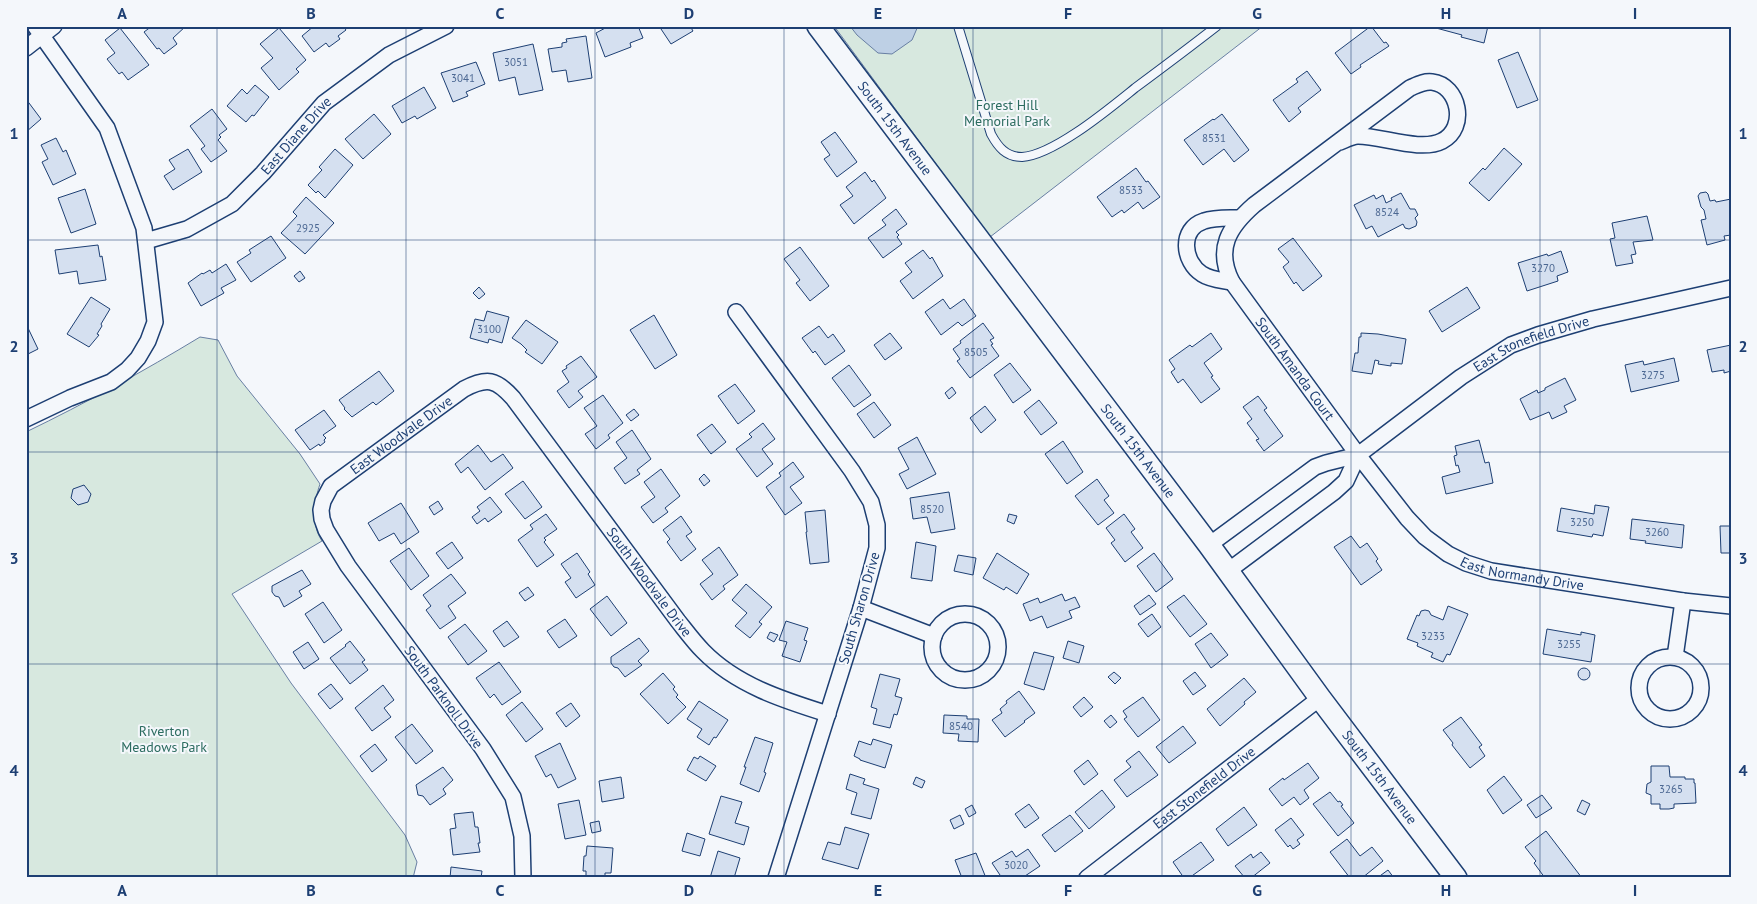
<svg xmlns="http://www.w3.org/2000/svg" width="1757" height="904" viewBox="0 0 1757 904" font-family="'PT Sans',sans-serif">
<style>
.green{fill:#d7e8df;stroke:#687fa3}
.water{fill:#bed0e5;stroke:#687fa3}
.building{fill:#d5e0f0;stroke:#1d3f73}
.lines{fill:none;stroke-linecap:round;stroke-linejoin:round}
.lane-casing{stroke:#1d3f73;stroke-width:10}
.street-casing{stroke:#1d3f73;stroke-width:18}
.secondary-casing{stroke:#1d3f73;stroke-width:24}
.lane{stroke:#f4f7fb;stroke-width:8}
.street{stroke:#f4f7fb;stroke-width:15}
.secondary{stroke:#f4f7fb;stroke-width:21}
.grid{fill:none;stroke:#1d3f73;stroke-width:1;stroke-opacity:0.55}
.labels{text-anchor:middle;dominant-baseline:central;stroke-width:4;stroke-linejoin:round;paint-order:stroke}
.number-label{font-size:11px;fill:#4b6792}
.park-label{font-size:14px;fill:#2c6c60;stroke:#f4f7fb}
.street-label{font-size:14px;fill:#1d3f73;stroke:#f4f7fb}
.neatline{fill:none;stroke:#1d3f73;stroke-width:2}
.grid-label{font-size:16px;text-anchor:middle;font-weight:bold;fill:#1d3f73}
</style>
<rect width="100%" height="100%" fill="#f4f7fb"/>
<path class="green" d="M834,26h429l-273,211z
M200,337l18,3 19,36 63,78 20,30c-6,17 -9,41 2,57l-90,53 59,89 114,152 12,27 -4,16h-387v-446c60,-29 118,-61 174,-95z"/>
<path class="water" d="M850,26h68l-6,14 -20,14 -14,-1 -21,-18z"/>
<path class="building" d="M152,26h34l-13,12 4,6 -13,10 -5,-6 -2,1 -13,-17z
M314,26h29l3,4 -8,6 2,3 -11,8 -3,-4 -12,9 -12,-16z
M609,26h29l5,12 -13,5 1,4 -26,10 -9,-24z
M659,26h31l3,5 -22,13z
M1371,26l13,17 2,-1 3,4 -29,19 1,2 -10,7 -16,-21z
M1436,26h52l-4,17 -23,-6 1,-2 -26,-7z
M120,28l29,37 -21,15 -6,-8 -3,2 -12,-15 8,-6 -10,-13z
M279,28l27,32 -10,9 3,3 -20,18 -18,-22 12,-10 -13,-14z
M586,36l6,42 -24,4 -2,-12 -14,2 -4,-23 14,-2v-4l5,-1 -1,-3z
M533,44l10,46 -24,5 -4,-18 -16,4 -6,-28z
M1518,52l20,48 -21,8 -19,-48z
M476,62l9,22 -19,8 2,4 -15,6 -12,-29z
M1307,71l14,19 -23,18 3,4 -12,10 -16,-22 25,-18 -2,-3z
M255,85l14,12 -15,19 -2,-1 -6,7 -19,-16 15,-17 5,5z
M424,87l12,21 -19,11 -2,-3 -13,7 -10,-17z
M26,99l15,20 -15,13z
M212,109l15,20 -8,6 2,2 -3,3 9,11 -16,11 -10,-13 4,-3 -15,-20z
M374,114l17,20 -28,25 -18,-20z
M1222,114l27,36 -15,12 -10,-13 -21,16 -19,-25 29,-21 1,1z
M835,132l22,30 -20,15 -13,-18 6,-4 -9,-13z
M56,138l7,14 3,-2 10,24 -23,11 -11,-23 6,-3 -7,-14z
M1504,148l18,16 -33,37 -20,-18 14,-15 2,2z
M188,149l14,23 -29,18 -9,-14 11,-7 -6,-9z
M335,149l18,16 -28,33 -7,-7 -2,2 -8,-8 14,-15 -3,-3z
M1136,168l10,14 2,-1 12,16 -17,12 -5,-7 -14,11 -2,-3 -10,7 -15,-20z
M865,172l7,10 2,-2 12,18 -32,26 -14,-19 13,-9 -7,-9z
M85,189l11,35 -25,9 -13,-35z
M1706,192l2,2 2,7 5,-1 1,2 15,-3v36l-7,1 1,4 -18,5 -6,-25 5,-1 -2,-9 -3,-3 -3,-11 2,-3z
M1401,193l9,16h5l3,6 -3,3 2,4 -1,4 -7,3 -4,-1 -2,-4 -25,13 -6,-11 -6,3 -12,-24 20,-10 2,4 7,-4 3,8 6,-3 -1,-2z
M306,197l28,26 -29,31 -24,-21 16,-17 -4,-4z
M896,209l11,15 -11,8 3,3 -2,2 5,7 -19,14 -15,-20 18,-13 -4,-5z
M1647,216l6,24 -20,2 3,12 -5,1 2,8 -17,3 -6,-27 5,-1 -3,-15z
M271,236l15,22 -35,24 -14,-20 14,-9 -2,-3z
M1293,238l29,38 -19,15 -7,-9 -2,2 -11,-17 6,-5 -11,-13z
M98,245l2,12 2,-1 4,24 -27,4 -2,-13 -18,3 -4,-24z
M800,247l29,39 -19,15 -14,-18 4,-3 -16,-21z
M923,250l7,9 2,-2 11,19 -30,23 -13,-18 12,-9 -7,-9z
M1561,251l7,21 -11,4 1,5 -31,10 -9,-28 29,-9 1,2z
M226,264l10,16 -15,8 3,5 -23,13 -13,-23 14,-10 1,1 7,-4 2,3z
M300,271l5,7 -6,4 -5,-6z
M479,287l6,7 -6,5 -6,-6z
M1467,287l13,21 -38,24 -13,-21z
M91,297l19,12 -9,15 1,2 -5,8 2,1 -10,12 -22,-13z
M943,299l7,10 14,-10 12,17 -14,10 -4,-4 -17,13 -16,-23z
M487,311l22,6 -7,26 -13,-4 -1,4 -18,-5 5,-19 9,2z
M654,315l23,40 -22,14 -25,-39z
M526,320l32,22 -16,22 -17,-12 2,-2 -6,-6 -9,-6z
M983,323l11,15 -4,2 3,4 -2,1 8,11 -29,22 -13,-17 3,-2 -7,-10 8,-6 -1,-2z
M819,326l9,12 5,-4 12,17 -20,14 -10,-14 -2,2 -11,-15z
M28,328l10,21 -12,6v-26z
M890,333l12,15 -17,12 -11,-15z
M1211,333l11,16 -18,14 9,13 -2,1 9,12 -19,14 -18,-24 -5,4 -7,-11 4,-3 -6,-9 21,-15 2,2z
M1361,333l17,1 28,5 -4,25 -11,-1v3l-13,-2 1,-3 -4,-1 -3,14 -20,-3 3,-18h3l1,-16h2z
M1731,345v26l-7,2v-3l-12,2 -5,-22z
M581,356l16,21 -19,14 5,6 -14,11 -12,-17 12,-9 -7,-11 5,-3 -1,-2z
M1674,358l5,23 -48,11 -6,-27 18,-4 1,4z
M1010,363l21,27 -18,13 -19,-28z
M849,365l22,30 -17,12 -22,-29z
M379,371l15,20 -18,14 -3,-3 -21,15 -8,-8 1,-1 -6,-8z
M1565,378l11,22 -12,6 3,6 -15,7 -3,-7 -19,8 -10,-21 17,-9 1,3 7,-3v-2z
M735,384l20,27 -17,13 -20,-28z
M952,387l4,6 -7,6 -4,-6z
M603,395l20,28 -15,12 2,3 -14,11 -11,-15 12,-8 -13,-18z
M1258,396l9,12 -3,2 19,26 -19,15 -8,-11 3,-1 -12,-16 5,-4 -9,-12z
M1039,400l18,23 -16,12 -17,-23z
M874,402l17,23 -17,13 -17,-24z
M985,406l11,14 -15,13 -11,-15z
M634,409l5,6 -8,6 -5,-6z
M324,410l12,16 -13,9 3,3 -2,2 1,2 -5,4 -1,-2 -9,6 -15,-20z
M763,423l12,16 -13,10 11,15 -16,13 -21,-28 16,-12 -3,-3z
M712,424l14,18 -15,12 -14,-19z
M632,430l19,29 -14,11 3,4 -15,10 -11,-16 13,-10 -11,-16z
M917,437l19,37 -29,15 -8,-15 10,-5 -11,-21z
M1479,440l6,23 4,-1 4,21 -47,11 -4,-17 18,-5 -2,-7 -2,1 -2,-10 3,-1 -2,-9z
M1063,441l20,31 -16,12 -22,-30z
M478,445l13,17 12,-8 10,14 -28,22 -17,-23 -7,6 -6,-9z
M793,462l11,15 -14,10 12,16 -17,12 -19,-28 15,-11 -2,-3z
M661,469l19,27 -15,12 3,4 -15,11 -12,-16 14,-10 -11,-15z
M704,474l6,7 -6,5 -5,-7z
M1097,479l12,17 -5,4 10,13 -16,12 -23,-29z
M523,481l19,26 -17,12 -20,-25z
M84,485l7,9 -3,8 -10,3 -7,-7 2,-9z
M949,492l6,37 -24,4 -4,-16 -14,2 -3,-21z
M490,497l12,15 -14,10 -3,-4 -8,6 -5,-7 8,-6 -3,-4z
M438,501l5,8 -9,6 -5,-8z
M401,503l18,29 -18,12 -7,-11 -15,8 -11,-18z
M1595,505l14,2 -6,29 -10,-2 -1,3 -35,-6 4,-23 33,6z
M825,510l4,52 -19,2 -4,-32h1l-2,-20z
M546,514l11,15 -13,9 2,2 -2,2 10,13 -17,12 -19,-27 15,-11 -3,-4z
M1009,514l8,2 -3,8 -7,-3z
M1124,514l11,15 -4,3 12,16 -18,14 -14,-19 4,-3 -9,-12z
M681,516l11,16 -6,4 10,13 -15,12 -14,-19 3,-3 -7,-9z
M1632,519l52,6 -2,23 -37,-5 1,-2 -16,-2z
M1720,526h11v27h-10z
M1351,536l9,12 7,-5 11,16 -2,2 6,9 -21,15 -27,-38z
M452,542l11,16 -15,11 -12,-16z
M916,542l20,4 -4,35 -21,-3z
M719,547l19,28 -15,11 2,3 -13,11 -12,-16 13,-10 -11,-14z
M409,548l20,28 -18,14 -21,-29z
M577,553l13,19 -2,2 7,11 -19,13 -11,-16 6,-4 -10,-14z
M997,553l32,21 -12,20 -11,-7 -2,3 -21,-12z
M1154,553l19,26 -17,13 -19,-26z
M958,555l18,3 -3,17 -19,-4z
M302,570l9,14 -12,7 3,5 -18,11 -5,-10 -4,-1 -3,-4v-6z
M451,574l15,19 -18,13 8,12 -16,11 -14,-19 5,-4 -8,-11z
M746,584l26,23 -13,15 3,2 -12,14 -15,-12 12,-13 -15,-13z
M528,587l6,8 -9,6 -6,-8z
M1062,594l3,7 10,-4 5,10 -11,4 3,7 -25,10 -5,-12 -12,5 -7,-17 15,-6 2,5z
M1149,595l7,9 -16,11 -6,-9z
M1184,595l23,29 -17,13 -23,-30z
M607,596l20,27 -16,13 -21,-27z
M323,602l19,28 -18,13 -19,-29z
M1448,606l20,8 -18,41 -3,-1 -4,8 -12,-5 2,-4 -16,-7 1,-3 -11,-4 10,-24 2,1 2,-5 4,-1 4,1 2,4 12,5z
M1152,614l9,13 -13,10 -10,-13z
M565,619l12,17 -18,12 -12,-17z
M507,621l12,16 -15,10 -11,-16z
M786,621l22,7 -4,12 3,1 -7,21 -18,-6 5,-14 -8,-2z
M465,624l22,27 -19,14 -20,-28z
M1547,629l34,6v-3l14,3 -4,27 -48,-8z
M770,632l8,3 -4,7 -7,-4z
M1211,633l17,22 -17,13 -16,-24z
M639,638l10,13 -11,10 4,4 -17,12 -7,-9 -4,-1 -3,-4v-6z
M350,641l15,19 -3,2 6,8 -18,14 -20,-26 16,-12 -1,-1z
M1068,641l16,5 -5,17 -16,-5z
M308,642l11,17 -15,10 -11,-17z
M1034,652l20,5 -10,33 -20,-6z
M499,662l22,30 -19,13 -8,-11 -4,4 -14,-20z
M1578 674a6 6 0 1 1 12 0a6 6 0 1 1-12 0Z
M1114,672l7,6 -6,6 -7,-7z
M1195,672l11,14 -13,9 -10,-14z
M663,673l12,14 -2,2 5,6 -2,2 10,10 -18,17 -28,-30z
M880,674l20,5 -5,17 7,2 -5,17 -3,-1 -4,14 -17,-4 4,-15 -6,-2z
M1244,678l12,14 -12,10 1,2 -25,22 -13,-17z
M331,684l12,15 -13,10 -12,-15z
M383,685l11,15 -10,8 7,9 -19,14 -17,-23z
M1019,691l16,22 -11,8 1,1 -20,15 -13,-17 10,-7 -2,-4 7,-6 -1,-2z
M1084,697l9,10 -12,10 -8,-10z
M1143,697l17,23 -22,17 -14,-18 3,-2 -4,-6z
M699,701l29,19 -12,18 -2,-1 -5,8 -12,-8 5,-8 -15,-10z
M522,702l21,27 -17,13 -20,-27z
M571,703l9,13 -14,11 -10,-14z
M944,715l23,1v3h12l-1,23 -20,-1 1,-7 -16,-1z
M1111,715l6,7 -7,6 -6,-7z
M1461,717l21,28 -3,2 6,9 -15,12 -18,-23 1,-2 -10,-13z
M412,724l21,27 -17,13 -21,-27z
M1183,726l13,17 -27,20 -13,-16z
M755,737l18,6 -9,29 2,1 -7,19 -19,-8 6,-17h-2z
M873,739l19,6 -7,23 -25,-8v-1l-6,-3 5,-15 12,4z
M560,743l16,36 -18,9 -7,-14 -5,3 -11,-21z
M375,744l12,16 -15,12 -12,-16z
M1139,751l19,24 -31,22 -13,-17 17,-13 -5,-6z
M700,756l16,10 -10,15 -19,-11 7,-13 4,2z
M1088,760l10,14 -14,11 -10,-14z
M1308,763l11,15 -15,12 5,8 -9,7 -6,-8 -12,9 -13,-17 14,-11 1,2z
M1651,766h18l1,11h15v2h9v4h1l1,20 -22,1v4l-5,1h-9v-5h-9v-9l-5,-2 1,-9 4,-2z
M443,767l10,13 -10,9 3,5 -16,11 -7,-9 -5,-1 -2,-10z
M850,774l15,5 -2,5 16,5 -8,30 -20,-5 6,-21 -11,-4z
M1504,776l18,24 -19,14 -16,-24z
M621,777l3,21 -22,4 -3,-21z
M916,777l9,4 -3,7 -9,-4z
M1102,790l13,17 -26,22 -14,-17z
M1330,792l8,10 2,-1 3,4 -2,1 13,17 -16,13 -25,-32z
M1542,795l10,13 -16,10 -9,-13z
M721,796l21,6 -7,21 14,4 -5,18 -35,-11z
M579,800l7,35 -21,4 -7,-35z
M1582,800l8,4 -5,11 -8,-4z
M1029,804l10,14 -14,10 -10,-14z
M972,805l4,8 -7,4 -4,-8z
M1244,807l13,18 -29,21 -12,-17z
M473,812l2,15h3l2,16h-2l2,9 -27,3 -3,-26 6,-1 -2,-14z
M960,815l4,9 -10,5 -4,-9z
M1070,815l13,16 -28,21 -13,-17z
M1291,818l13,17 -7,5 3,4 -7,5 -3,-4 -2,2 -13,-17z
M599,821l2,10 -9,2 -2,-10z
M845,827l24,7 -11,35 -36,-10 6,-17 12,3z
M1546,831l36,47h-37l-11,-15 2,-2 -11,-14z
M687,833l18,6 -5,17 -18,-5z
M1347,839l13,17 12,-9 11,14 -21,17h-12l-20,-26z
M1201,842l13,18 -25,18h-5l-11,-16z
M587,846l26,2 -2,25h-6v5h-19v-7h-3l1,-15h2z
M1028,849l12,17 -18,12h-20l-10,-15 20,-12 4,6z
M718,851l22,7 -6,20h-24z
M1261,852l9,11 -19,15h-6l-10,-12 16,-12 2,4z
M976,853l10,25h-24l-7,-18z
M451,867l31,4 -1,7h-31z
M1388,870l6,8h-17z"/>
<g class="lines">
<defs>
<path id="lane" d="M958,26l33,108c7,13 15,23 31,23 32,-2 88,-49 113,-69 27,-20 55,-41 82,-62"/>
<g id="street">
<path d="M26,48l28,-22"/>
<path id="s1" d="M1340,142c5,-2 12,-6 18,-6 24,0 63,16 84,5 26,-13 17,-56 -10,-59 -8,-1 -15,3 -22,6l-156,117c-25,22 -39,44 -22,77l126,173 49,63 18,19 23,17 18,9 25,8 192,30 48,5"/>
<path id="s2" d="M146,241l41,-12 45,-25 31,-31 61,-70 65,-48 57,-29"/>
<path d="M1232,282c-10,-2 -21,-2 -30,-8 -19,-12 -23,-45 2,-53 11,-4 24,-3 35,-3"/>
<path d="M736,312l116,159 19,31 6,23v23l-16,60 -85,270"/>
<path d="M26,419l44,-21 41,-16 16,-12 11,-12 10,-17 7,-19 -11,-94 -37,-100 -72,-102"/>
<path id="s3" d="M1209,545l106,-78 11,-4 32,-8 103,-78 50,-32 27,-10 55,-16 138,-31"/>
<path d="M1228,571l106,-79 12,-11 12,-26"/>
<path d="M861,608l73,28"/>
<circle cx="965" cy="647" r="33"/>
<circle cx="1670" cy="688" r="31"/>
<path d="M1675,657l8,-56"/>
<path id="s4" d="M523,878l-1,-42 -9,-39 -30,-48 -135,-183 -22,-36 -4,-11 -1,-9 2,-9 8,-15 133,-97c23,-12 32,-10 49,9l165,223c8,10 16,21 25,30 33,34 80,49 125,63"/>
<path id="s5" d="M1087,878l233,-180"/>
</g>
<g id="secondary">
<path id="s6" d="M818,26l391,519 111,153 136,180"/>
</g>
</defs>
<use href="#lane" class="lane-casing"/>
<use href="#street" class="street-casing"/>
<use href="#secondary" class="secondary-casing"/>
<use href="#lane" class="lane"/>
<use href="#street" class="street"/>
<use href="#secondary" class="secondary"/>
</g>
<path class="grid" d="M217,26v852M406,26v852M595,26v852M784,26v852M973,26v852M1162,26v852M1351,26v852M1540,26v852M26,240h1705M26,452h1705M26,664h1705"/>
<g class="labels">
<g class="number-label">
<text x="516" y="62">3051</text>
<text x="463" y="78">3041</text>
<text x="1214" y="138">8531</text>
<text x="1131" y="190">8533</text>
<text x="1387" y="212">8524</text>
<text x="308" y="228">2925</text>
<text x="1543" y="268">3270</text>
<text x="489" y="329">3100</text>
<text x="976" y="352">8505</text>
<text x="1653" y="375">3275</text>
<text x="932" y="509">8520</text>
<text x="1582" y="522">3250</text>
<text x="1657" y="532">3260</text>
<text x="1433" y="636">3233</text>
<text x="1569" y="644">3255</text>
<text x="961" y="726">8540</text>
<text x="1671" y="789">3265</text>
<text x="1016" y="865">3020</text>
</g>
<g class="park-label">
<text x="1007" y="105">Forest Hill<tspan x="1007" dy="16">Memorial Park</tspan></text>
<text x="164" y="731">Riverton<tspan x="164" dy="16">Meadows Park</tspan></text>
</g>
<g class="street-label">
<text stroke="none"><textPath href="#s6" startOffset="128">South 15th Avenue</textPath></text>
<text stroke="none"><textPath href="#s2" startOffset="188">East Diane Drive</textPath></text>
<text stroke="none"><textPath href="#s3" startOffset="384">East Stonefield Drive</textPath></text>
<text stroke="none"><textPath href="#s1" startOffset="595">South Amanda Court</textPath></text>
<text stroke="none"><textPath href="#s4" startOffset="542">East Woodvale Drive</textPath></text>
<text stroke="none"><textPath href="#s6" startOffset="532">South 15th Avenue</textPath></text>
<text stroke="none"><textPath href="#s1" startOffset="914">East Normandy Drive</textPath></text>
<text stroke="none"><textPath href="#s4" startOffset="905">South Woodvale Drive</textPath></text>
<text transform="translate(859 608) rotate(-74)">South Sharon Drive</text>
<text transform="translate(444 697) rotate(54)">South Parknoll Drive</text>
<text stroke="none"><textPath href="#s6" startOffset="938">South 15th Avenue</textPath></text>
<text stroke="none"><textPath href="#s5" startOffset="148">East Stonefield Drive</textPath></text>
</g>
</g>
<rect width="1757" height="904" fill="none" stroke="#f4f7fb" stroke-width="55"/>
<rect x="28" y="28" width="1702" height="848" class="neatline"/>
<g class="grid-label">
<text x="122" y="19">A</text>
<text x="311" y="19">B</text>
<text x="500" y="19">C</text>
<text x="689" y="19">D</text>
<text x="878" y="19">E</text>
<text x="1068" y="19">F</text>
<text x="1257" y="19">G</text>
<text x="1446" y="19">H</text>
<text x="1635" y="19">I</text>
<text x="14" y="139">1</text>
<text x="1743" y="139">1</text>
<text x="14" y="352">2</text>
<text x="1743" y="352">2</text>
<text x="14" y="564">3</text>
<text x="1743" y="564">3</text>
<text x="14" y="776">4</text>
<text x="1743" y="776">4</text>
<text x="122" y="896">A</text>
<text x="311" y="896">B</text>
<text x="500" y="896">C</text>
<text x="689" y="896">D</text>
<text x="878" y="896">E</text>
<text x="1068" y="896">F</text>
<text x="1257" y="896">G</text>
<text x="1446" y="896">H</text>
<text x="1635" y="896">I</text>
</g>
</svg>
